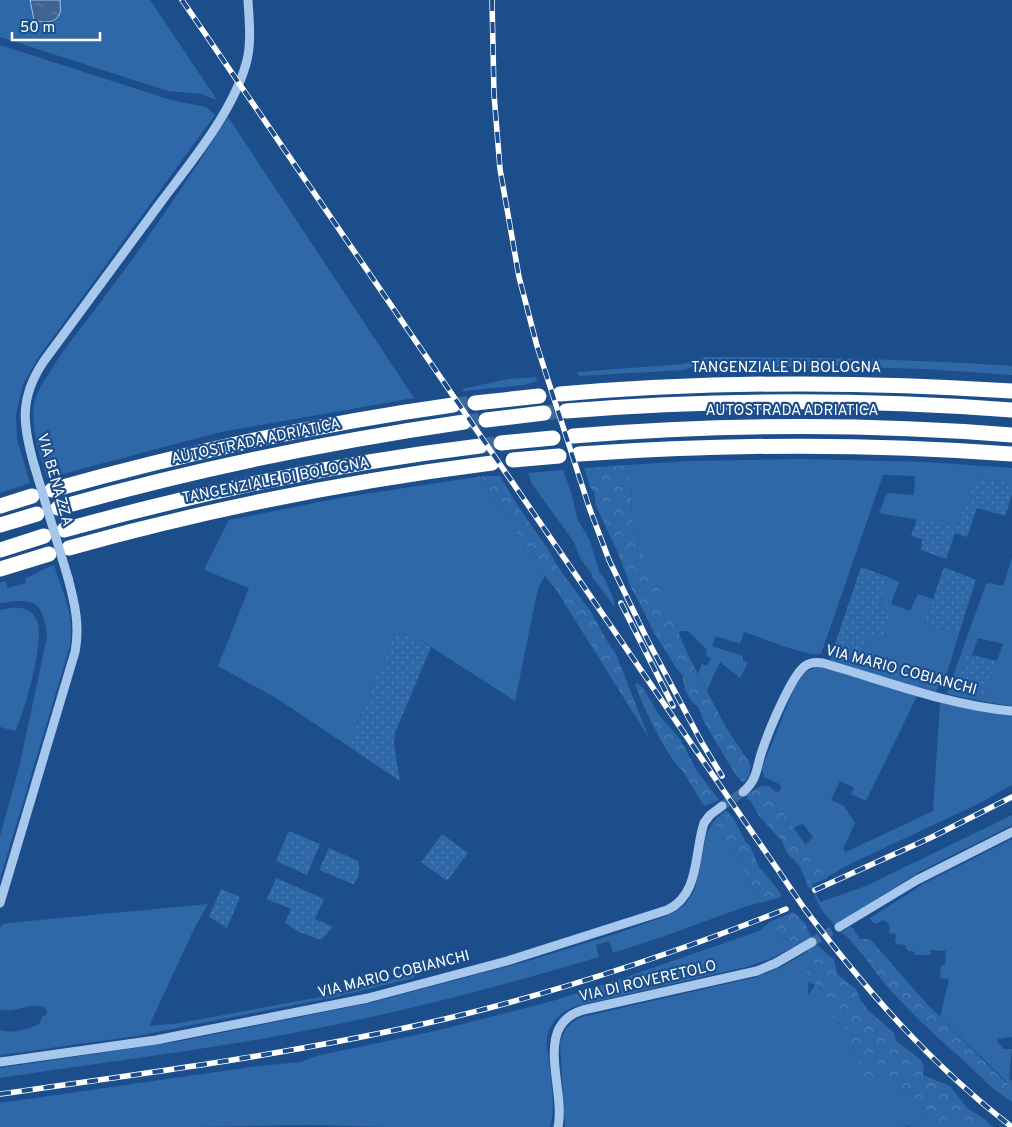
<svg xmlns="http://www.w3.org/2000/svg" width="1012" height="1127" viewBox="0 0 1012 1127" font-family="Overpass,sans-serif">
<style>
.grass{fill:#2f68a9;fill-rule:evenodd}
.forest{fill:url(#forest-crowns)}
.park{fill:url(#park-dots)}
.water{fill:url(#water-ripples);stroke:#9ac3ee}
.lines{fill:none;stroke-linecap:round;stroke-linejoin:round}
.minor-tunnel{stroke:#3e699c;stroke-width:9;stroke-dasharray:9 4.5;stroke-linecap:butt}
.highway-tunnel{stroke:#3e699c;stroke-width:15;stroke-dasharray:15 8;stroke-linecap:butt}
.minor{stroke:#a7c8ec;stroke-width:9}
.highway{stroke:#fff;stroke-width:15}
.rail-casing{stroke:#fff;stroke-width:5.5}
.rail{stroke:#1c4e8b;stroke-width:4;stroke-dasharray:11;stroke-linecap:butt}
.minor-bridge{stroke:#a7c8ec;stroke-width:9}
.labels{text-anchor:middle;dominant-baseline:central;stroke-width:4.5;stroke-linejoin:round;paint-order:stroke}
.street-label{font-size:15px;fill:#fff;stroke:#1c4e8b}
</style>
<defs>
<pattern id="forest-crowns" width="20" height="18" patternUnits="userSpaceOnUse" patternTransform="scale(1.25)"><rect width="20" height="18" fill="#2f68a9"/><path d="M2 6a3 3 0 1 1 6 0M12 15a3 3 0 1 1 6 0" fill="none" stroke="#4e7fb6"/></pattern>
<pattern id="park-dots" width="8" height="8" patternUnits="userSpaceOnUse" patternTransform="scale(1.25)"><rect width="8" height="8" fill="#2f68a9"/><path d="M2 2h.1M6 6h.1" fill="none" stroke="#4e7fb6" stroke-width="1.8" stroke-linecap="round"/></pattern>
<pattern id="water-ripples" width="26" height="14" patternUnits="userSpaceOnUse" patternTransform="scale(1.25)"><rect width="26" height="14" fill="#406490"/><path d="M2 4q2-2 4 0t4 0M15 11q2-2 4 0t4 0" fill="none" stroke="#5d7ba1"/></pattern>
</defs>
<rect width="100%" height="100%" fill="#1c4e8b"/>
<path class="grass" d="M0,0h150l67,100 -16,-6 -33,-3 -168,-54z
M0,45l171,55 35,7 9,8 -177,243 -15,26 -7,31 1,24 13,44 -30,10z
M228,117l186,281 -193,34 -174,46c-7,-23 -18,-53 -12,-78 3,-11 10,-20 16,-30 16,-26 36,-49 54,-74 44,-58 84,-118 123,-179z
M705,357c103,0 205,2 307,9v9l-88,-6 -100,-3 -69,2 -19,-6 -34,1 -18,7 -105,6 -2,-4 106,-8z
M536,377l1,4 -13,4 -60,6 -2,-2 46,-10z
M799,459l127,3 86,6v15l-38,-4 -17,48 -78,-14 8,-20 27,2 1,-19 -32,-1 -62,179c-13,3 -62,-17 -77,-22l-4,12 -24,-8 -4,10 31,10v5l5,1 -8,16 -20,-16 -13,28 -9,-16 4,-10 5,2 4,-8 -5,-2 1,-6 -19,-19h-6l-4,3 -39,-90 -7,-24 -1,-39 -4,-16 63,-4z
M563,470l9,25 5,23 13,23 10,33 4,4 10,22v6l-22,-29v-3l-12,-16 -6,-16 -42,-58 -4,-11z
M477,477l55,77 7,15 6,7 -7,12 -23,113 -84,-54 -35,-16 -48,115 -72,-48 -58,-32 31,-78 -45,-18 25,-50 116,-23z
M1012,558v148l-21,-3 -43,-9 -1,-1 39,-109 3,-1 14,3zM978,638l25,6 -19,54 -17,-44 5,1z
M54,565c9,30 21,48 16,81l-70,233v-43l19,-68 28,-131c-4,-37 -12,-39 -47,-34v-20l5,-2 3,7 18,-5 -1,-5c11,-3 18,-10 29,-13z
M888,577l11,5 -8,22 19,7 8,-17 15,5 -9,26 35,8c-5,15 -12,49 -23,58l-24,-5 -82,-26 3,-10 27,8 9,-25 23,-24 -13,-5z
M11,608c11,-1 21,1 26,13 8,18 -12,92 -22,110l-15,-4v-117z
M816,667h7l94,29 -51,105 -15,-7 3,-6 -14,-7 -9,19 13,6 11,17 -12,26 3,3 87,-41 7,-108 72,12v70l-34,19 -132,62 -19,11 -22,-32 8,-8 -10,-13 -10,4 -28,-42h4l7,6 4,-1 1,-5 -2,-2 -15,-7 -2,-9 32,-79 11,-17z
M1012,815v10l-91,46 -83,52 6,10 -2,1c-7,-11 -19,-19 -24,-31 -3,-6 -5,-13 -11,-17v-3l5,1 8,18 46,-16z
M713,822l21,31 24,44 1,6 -12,3 -85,31 -49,16 -4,-12 -13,4 3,12c-94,28 -189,53 -285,72 -104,21 -210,33 -314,49v-10l181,-27 189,-38 158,-42 90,-28 51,-18 16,-10 10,-16 11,-54z
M1012,839v198l-14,2 -1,3 5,4v3h10l-3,29 3,3v6l-72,-70 9,-38 -9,-1 1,-13h4l1,-14 -15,-1 -1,5h-15l-2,-4h-5l-3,-6 -9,-1 -1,-4 1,-4 -2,-3 -4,1 -1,-3 1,-4 -3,-5 -4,-2 -6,4 -5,-2 -2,-4 55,-35z
M208,904l-14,25 -45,97 31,-3 140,-26 95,-23 -1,4 -79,19 -148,29 -50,10 -137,19v-25c12,4 29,-1 39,-6l3,-7 5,-3 -1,-6c-13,-6 -20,0 -33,2 -4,1 -9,0 -13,0v-81l2,-4 6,-2z
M770,922l2,2 4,9 16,10v5l-20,10 -22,8 -174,40c-15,5 -27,17 -29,33 -1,8 1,15 2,23 2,21 7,44 1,65h-163l-78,-2 -115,2h-194v-24l257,-37 44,-4 15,-6 119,-25 114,-29 60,-19 150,-52z
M802,955c6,7 7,31 6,40l8,-11 12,12 1,9 6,16 17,13v9l8,26 26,11 8,9 14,2 20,22 -2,7c-7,3 -16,7 -23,7 -10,-1 -18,-7 -28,-6l-3,6h-307l-5,-84 6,-15 9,-8 7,-3 175,-40 26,-11z"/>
<path class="forest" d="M627,465l4,16 1,39 7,24 50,113 38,72 24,36 -2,11 -4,5 -3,1 -6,-7 -31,-51 -7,-17 -7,-6 -6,-11 -3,-16 -5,-5 -23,-36 -15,-31 -7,-12 -15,-39 -21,-45 -2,-14 -4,-5 -6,-19z
M487,476h13l21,35 27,38 10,18 33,45 19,34 5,6 34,86 -94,-150 -16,-19 -7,-15 -55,-77z
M637,683l6,5 16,27 21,24 17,32 22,29 -14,6 -3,-3 -19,-32 -8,-8 -14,-22 -17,-34 -9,-22z
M765,786l63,92 -16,6 -5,-1 -8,-18 -12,-12 -5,-12 -23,-25 -9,-16 -3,-1 -1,-4 13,-8z
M726,810l8,9 11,22 5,5 9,21 12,14 10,13v3l-22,6 -1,-6 -24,-44 -21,-31z
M793,912l12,11 6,14 -19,11v-5c-4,-4 -10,-6 -15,-10 -4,-3 -5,-7 -7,-11z
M851,926l9,13h10l55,63 75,75 12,10v15c-19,-12 -33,-27 -49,-42 -25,-22 -50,-45 -72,-69 -17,-19 -30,-42 -49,-59z
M816,944c7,5 9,10 18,15l3,15 19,15 5,12 8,10 25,22 2,8 25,19 3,8 -1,7 27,11 18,23 15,9 10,9h-84l17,-7 2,-7 -20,-22 -15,-2c-6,-8 -10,-13 -21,-9l-10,-5 -10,-32v-9c-5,-5 -12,-8 -16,-13 -11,-12 -3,-34 -27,-38 -3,-9 -2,-21 -7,-28z
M882,1120l20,7h-30l2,-6z"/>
<path class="park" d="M974,479l38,4v12l-7,21 -28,-8 -10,29 -12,-4 -9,26 -25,-9 1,-11 -11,-3 6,-17 40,7z
M861,567l27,10 -9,27 14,5 -10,28 -14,-4 -9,25 -27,-8z
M944,567l32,13 -17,53 -35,-8z
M396,631l35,16 -36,86 -1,13 6,35 -52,-35z
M967,654l30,7 -13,37 -29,-7z
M289,831l31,13 -13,31 -31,-14z
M442,834l26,19 -21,28 -26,-19z
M329,848l29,13c2,10 2,16 -5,23l-34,-14z
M276,878l48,21 -9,20 18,8 -12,13 -22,-8 -14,-9 6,-14 -24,-10z
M221,889l19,8 -13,31 -18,-11z"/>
<path class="water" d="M30,0h30c0,4 1,10 0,13 -4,11 -17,10 -26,7z"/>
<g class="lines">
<path class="minor-tunnel" d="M722,806l21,-14
M812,942l27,-15"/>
<path class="highway-tunnel" d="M453,405l22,-2
M544,413l22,-2
M464,422l22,-2
M480,446l21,-3"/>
<path class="minor" d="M35,468c-12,-41 -17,-69 9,-107 39,-53 78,-106 117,-159 30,-40 71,-89 85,-138 6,-21 3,-43 2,-64
M743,792c15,-13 13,-24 19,-41 6,-18 29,-75 43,-85 5,-4 12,-4 18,-3 63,18 124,42 189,48
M0,903l75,-251c5,-26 0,-48 -7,-74
M839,927l78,-47 95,-48
M0,1062l156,-22 212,-42 139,-37 160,-51c33,-15 27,-57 37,-87l6,-8 12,-9
M558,1127c8,-39 -26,-102 25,-117l174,-39 19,-8 36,-21"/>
<path class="highway" d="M560,394c151,-13 301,-13 452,-3
M475,403l64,-7
M566,411c148,-12 298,-12 446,-1
M486,420l58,-7
M573,436c146,-12 293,-13 439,-1
M501,443l52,-5
M579,454c144,-10 288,-11 433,0
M513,460l46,-4
M52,490c132,-37 266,-66 401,-85
M0,506l32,-10
M58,508c133,-38 269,-66 406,-86
M0,525l37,-11
M64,530c137,-38 275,-67 416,-84
M69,548c139,-39 280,-67 423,-85
M0,550l44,-14
M0,569l49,-15"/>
<defs>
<path id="rail" d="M182,0l622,908c61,81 127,157 208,219
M492,0l2,94 6,75 19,108 18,69 52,161 20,53 38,79 55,104 20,33
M621,603l52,103
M815,890l115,-52 82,-41
M0,1094c149,-21 299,-41 445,-75 117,-28 230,-66 341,-110"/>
</defs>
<use href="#rail" class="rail-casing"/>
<use href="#rail" class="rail"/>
<path class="minor-bridge" d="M35,468l33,110"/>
</g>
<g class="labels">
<g class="street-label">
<text x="786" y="368">TANGENZIALE DI BOLOGNA</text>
<text x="792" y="411">AUTOSTRADA ADRIATICA</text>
<text transform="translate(256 442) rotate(-12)">AUTOSTRADA ADRIATICA</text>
<text transform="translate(54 480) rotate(74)">VIA BENAZZA</text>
<text transform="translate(276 481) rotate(-11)">TANGENZIALE DI BOLOGNA</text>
<text transform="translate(901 671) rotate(15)">VIA MARIO COBIANCHI</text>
<text transform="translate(394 975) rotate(-14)">VIA MARIO COBIANCHI</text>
<text transform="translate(648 982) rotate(-13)">VIA DI ROVERETOLO</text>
</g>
</g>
<path d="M12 32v8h88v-8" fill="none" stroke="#ffffff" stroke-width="2.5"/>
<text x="20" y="32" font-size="15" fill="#ffffff" stroke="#1c4e8b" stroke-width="4" paint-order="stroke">50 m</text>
</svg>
